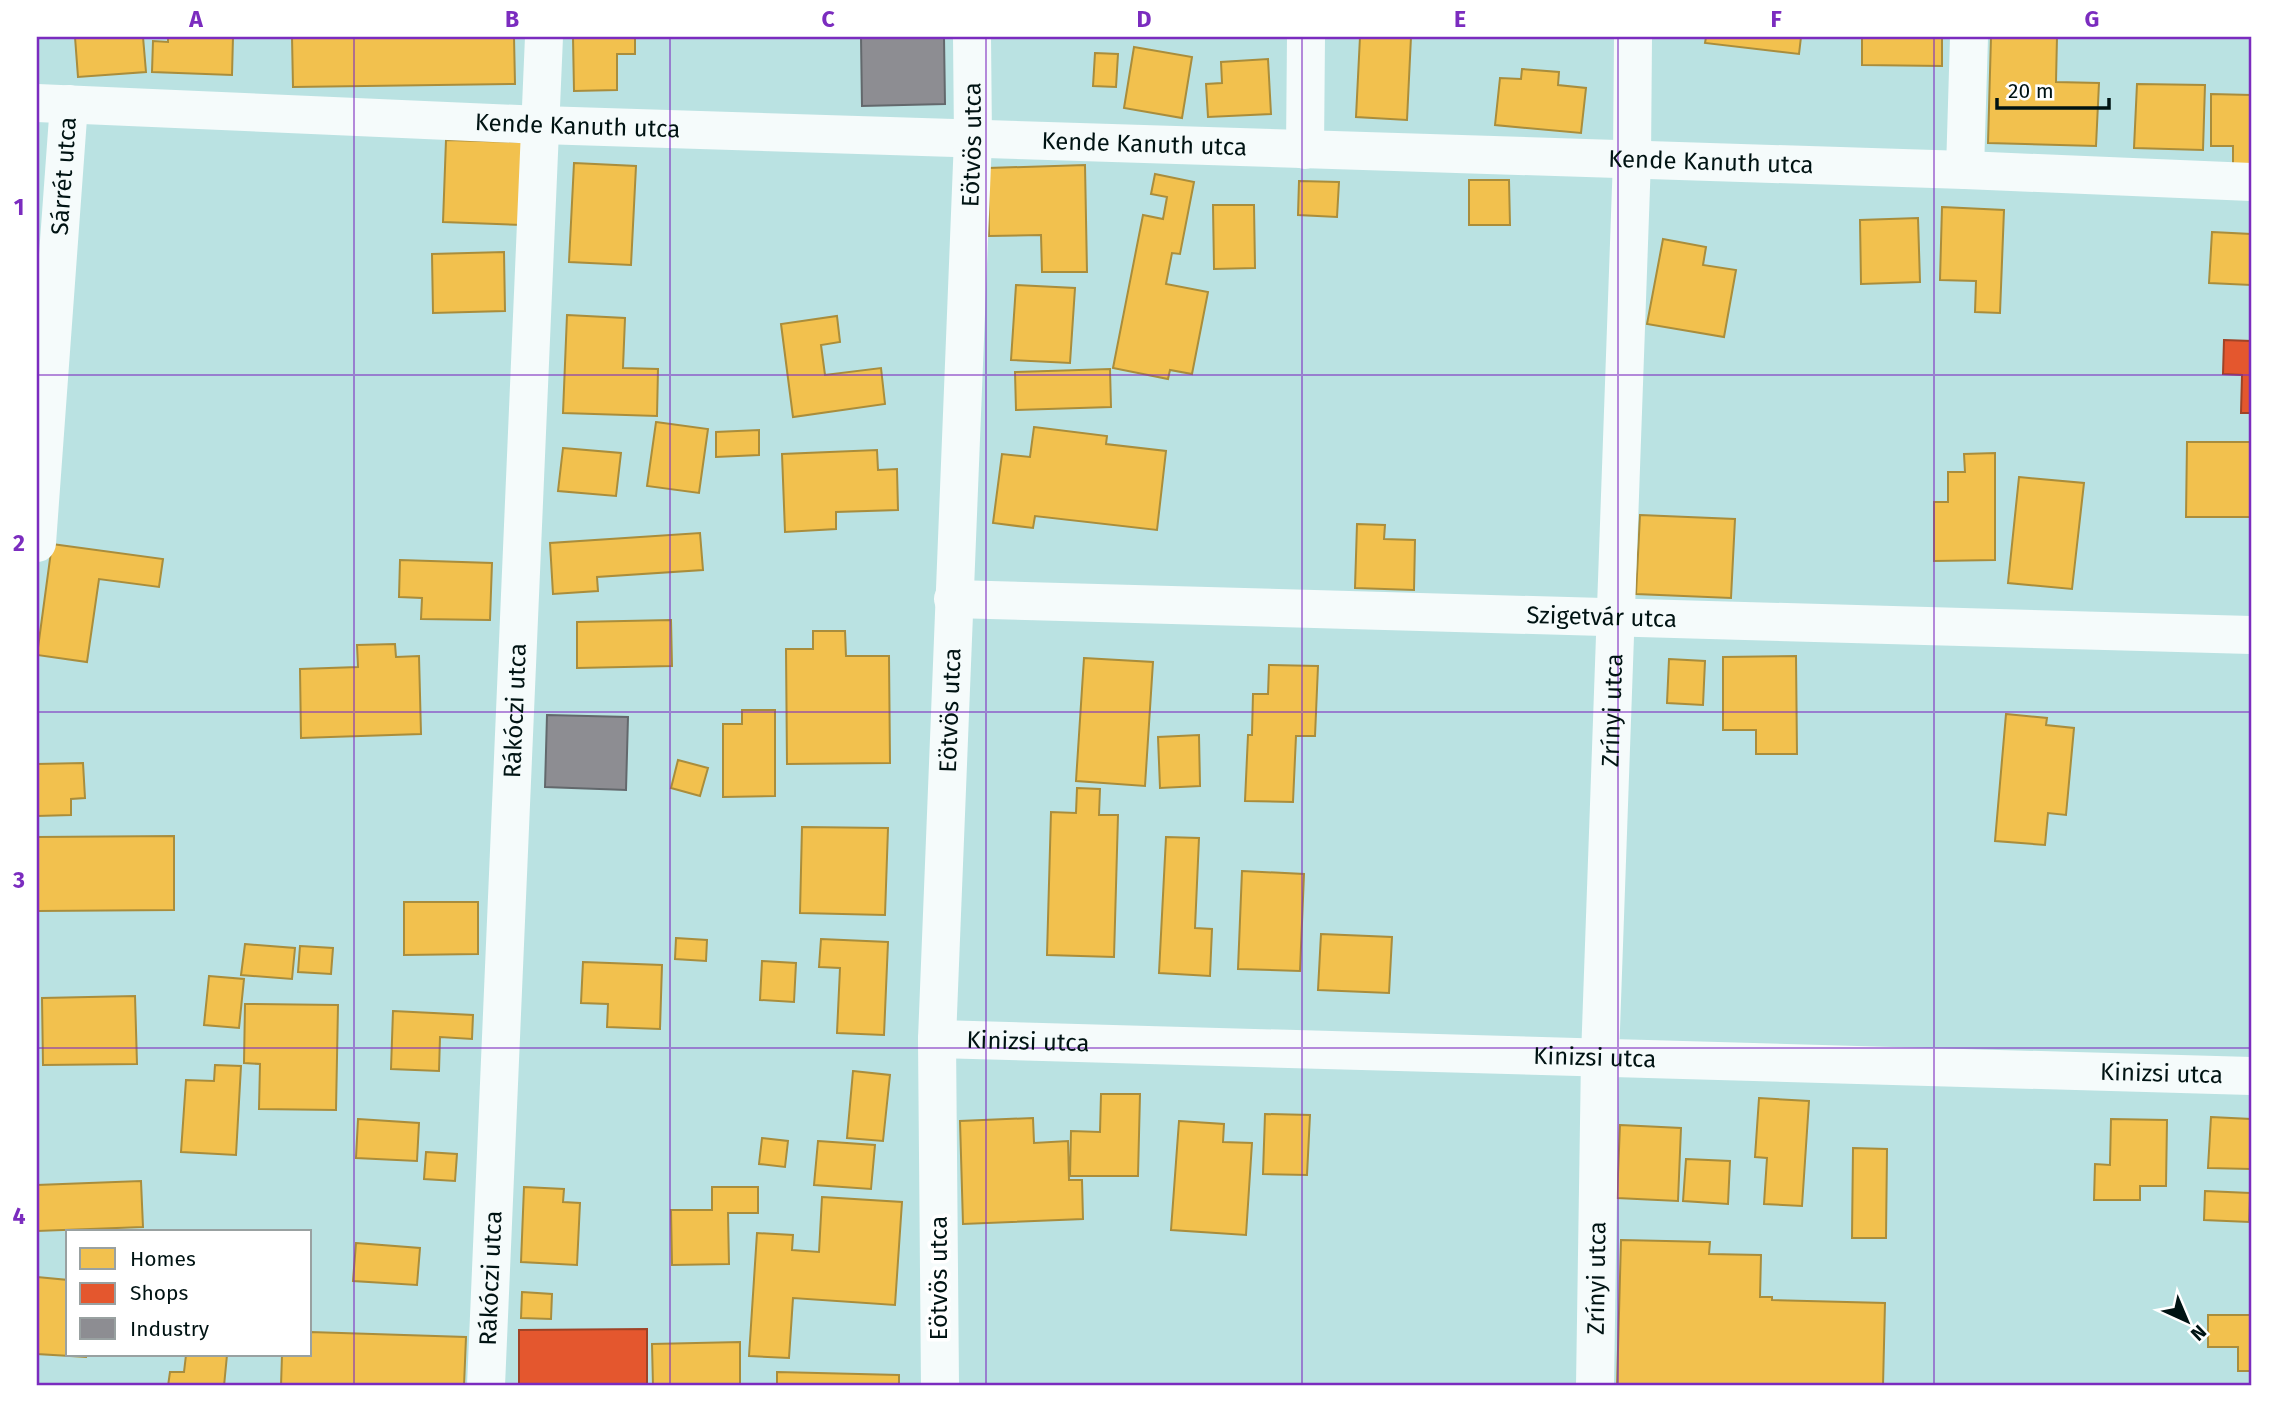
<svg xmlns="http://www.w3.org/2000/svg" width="2288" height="1423" viewBox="0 0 2288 1423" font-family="'Fira Sans',sans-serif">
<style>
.homes{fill:#f2c14e;stroke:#a98d3c;stroke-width:2}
.shops{fill:#e4572e;stroke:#a04326;stroke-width:2}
.industry{fill:#8d8d92;stroke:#63686c;stroke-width:2}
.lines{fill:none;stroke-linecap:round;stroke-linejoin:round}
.minor{stroke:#f5fbfb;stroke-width:38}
.grid{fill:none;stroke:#7b2cbf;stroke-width:2;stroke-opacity:0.55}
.labels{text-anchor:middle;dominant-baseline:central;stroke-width:7;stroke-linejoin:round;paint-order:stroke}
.street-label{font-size:24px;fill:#001313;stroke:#fff}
.neatline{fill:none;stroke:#7b2cbf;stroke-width:2.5}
.grid-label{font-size:23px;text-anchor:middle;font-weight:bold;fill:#7b2cbf}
</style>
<rect width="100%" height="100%" fill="#bae2e2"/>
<path class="homes" d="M75,37h68l3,35 -68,5z
M168,37h65l-1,38 -80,-3 1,-31 15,1z
M292,37h222l1,47 -222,3z
M573,37h62v17h-18v36l-43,1z
M1360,37h51l-4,83 -51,-3z
M1706,37h95l-2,17 -94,-11z
M1862,37h80v29l-80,-1z
M1991,37h66l-1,45 43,1 -3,63 -108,-3z
M1134,47l58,10 -10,61 -58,-10z
M1095,53l23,1 -2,33 -23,-1z
M1268,59l3,55 -63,3 -2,-33 16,-1 -1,-21z
M1522,69l37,3 -1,13 28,3 -5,45 -86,-8 5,-47 21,1z
M2137,84l68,1 -2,65 -69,-2z
M2211,94l40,1v82h-18v-31h-22z
M446,140l78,2 -2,83 -79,-3z
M574,163l62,3 -5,99 -62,-3z
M1085,165l2,107h-45l-1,-37 -52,1 -1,-68z
M1155,174l39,8 -14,72 -8,-1 -6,31 42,8 -16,82 -22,-4 -2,9 -55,-11 30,-153 20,4 4,-22 -16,-3z
M1469,180h40l1,45h-41z
M1299,181l40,1 -2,35 -39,-2z
M1213,205h41l1,63 -41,1z
M1942,207l62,3 -4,103 -25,-1 1,-31 -36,-1z
M1918,218l2,64 -59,2 -1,-64z
M2212,232l39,2v51l-42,-2z
M1663,239l43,8 -3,18 33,5 -12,67 -77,-13z
M504,252l1,59 -72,2 -1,-59z
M1016,285l59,3 -5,75 -59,-3z
M567,315l58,3 -2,50 35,1 -1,47 -94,-3z
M837,316l3,26 -19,3 4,30 56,-7 4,36 -92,13 -12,-93z
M1110,369l1,38 -95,3 -1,-38z
M656,422l52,7 -9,64 -52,-7z
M1034,427l73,9 -1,8 60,7 -9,79 -122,-14 -2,12 -40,-5 9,-69 28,3z
M759,430v25l-43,2v-25z
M2187,442h64v75h-65z
M563,448l58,5 -5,43 -58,-5z
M877,450l1,20 19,-1 1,41 -62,2v17l-51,3 -3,-78z
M1995,453v107l-61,1v-59h14v-30h17l-1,-18z
M2019,477l65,6 -12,106 -64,-6z
M1640,515l95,4 -4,79 -95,-4z
M1357,524l28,1 -1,14 31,1 -1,50 -59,-2z
M700,533l3,37 -106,7 1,14 -45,3 -3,-51z
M52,544l111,15 -4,28 -60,-8 -12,83 -50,-7z
M400,560l92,3 -2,57 -69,-1 1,-21 -23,-1z
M671,620l1,46 -95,2v-46z
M813,631h32l1,25h43l1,107 -103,1 -1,-115h27z
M395,644l1,13 23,-1 2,78 -120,4 -1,-69 58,-2 -1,-22z
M1796,656l1,98h-41v-24h-33v-73z
M1084,658l69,4 -8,124 -69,-5z
M1669,659l36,2 -2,44 -36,-2z
M1269,665l49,1 -3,70h-19l-3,66 -48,-1 3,-66h4l1,-41h15z
M742,710h33v86l-52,1v-73h19z
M2006,714l41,4 -1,7 28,3 -8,87 -18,-2 -3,32 -50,-4z
M1199,735l1,51 -40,2 -2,-51z
M678,760l30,8 -8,28 -29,-8z
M83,763l2,35 -14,1v16l-34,1v-52z
M1077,788l23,1 -1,26h19l-4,142 -67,-2 4,-143 25,1z
M802,827l86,1 -3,87 -85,-2z
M174,836v74l-137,1v-74z
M1166,837l33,1 -4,90 17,1 -2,47 -51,-3z
M1242,871l62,3 -4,97 -62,-2z
M404,902h74v52l-74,1z
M1321,934l71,3 -3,56 -71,-3z
M676,938l31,2 -1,21 -31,-2z
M821,939l67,3 -4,93 -47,-2 3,-65 -21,-1z
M245,944l50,4 -3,31 -51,-4z
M300,946l33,2 -2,26 -33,-2z
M762,961l34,2 -2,39 -34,-2z
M583,962l79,3 -2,64 -53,-2 1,-23 -27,-1z
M209,976l35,3 -5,49 -35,-3z
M135,996l2,68 -94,1 -1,-67z
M245,1004l93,1 -2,105 -77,-1 1,-45 -16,-1z
M393,1011l80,4 -1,24 -32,-2 -1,34 -48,-2z
M215,1065l26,1 -5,89 -55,-3 5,-72 28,1z
M853,1071l37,4 -7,66 -36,-3z
M1101,1094h39l-2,82h-68l1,-45 29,1z
M1759,1098l50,3 -7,105 -38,-2 3,-46 -12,-1z
M1265,1114l45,1 -3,60 -44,-1z
M2211,1117l40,2v50l-43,-1z
M1033,1118l1,25 34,-2 1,39h13l1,39 -120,5 -3,-103z
M358,1119l61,4 -2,38 -61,-3z
M2111,1119l56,1 -1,66h-26v14h-46l1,-36 15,1z
M1179,1121l45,3 -1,18 29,1 -6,92 -75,-5z
M1620,1125l61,3 -3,73 -61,-3z
M762,1138l26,3 -3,26 -26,-3z
M818,1141l57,4 -4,44 -57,-4z
M1853,1148l34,1 -1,89h-34z
M426,1152l31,2 -2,27 -31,-2z
M1686,1159l44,2 -2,43 -45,-3z
M141,1181l2,46 -106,4v-46z
M524,1187l40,2 -1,13 17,1 -3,62 -56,-3z
M712,1187h46v26h-30l1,51 -57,1 -1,-55h41z
M2205,1191l45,2 -1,29 -45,-2z
M822,1197l80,5 -7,103 -102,-7 -4,60 -40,-2 8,-123 36,2 -1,15 27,2z
M1621,1240l89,2 -1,12 52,1 -1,42h12v3l113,3 -2,83h-266z
M356,1243l64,5 -3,37 -64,-4z
M37,1277l31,3v75h18v2l-49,-3z
M522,1292l30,2 -1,25 -30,-1z
M2208,1315h43v56h-13v-24h-30z
M310,1332l156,5 -2,49h-183l1,-31h28z
M740,1342v44h-87l-1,-42z
M186,1355h41l-3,31h-56l2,-14h14z
M777,1372l122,3v11h-122z"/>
<path class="shops" d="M2224,340l27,1v72h-10l1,-38 -19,-1z
M647,1329v57h-128v-56z"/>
<path class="industry" d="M861,37h83l1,67 -83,2z
M547,715l81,2 -2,73 -81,-3z"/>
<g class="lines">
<g class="minor">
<path id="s1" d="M37,103l504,22 1424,45 286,12"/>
<path d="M1305,150l1,-113"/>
<path d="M1965,170l4,-133"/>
<path id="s2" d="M37,543l32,-439"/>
<path id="s3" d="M953,599l1298,36"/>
<path id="s4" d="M937,1039l1314,37"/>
<path id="s5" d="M486,1386l58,-1349"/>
<path id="s6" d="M940,1386l-3,-347 36,-900 -1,-102"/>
<path id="s7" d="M1595,1386l5,-329 32,-898 1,-122"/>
</g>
</g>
<path class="grid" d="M354,37v1349M670,37v1349M986,37v1349M1302,37v1349M1618,37v1349M1934,37v1349M37,375h2214M37,712h2214M37,1048h2214"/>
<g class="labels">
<g class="street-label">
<text stroke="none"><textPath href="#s1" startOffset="541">Kende Kanuth utca</textPath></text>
<text stroke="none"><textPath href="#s1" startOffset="1108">Kende Kanuth utca</textPath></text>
<text stroke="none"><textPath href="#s6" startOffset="1242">Eötvös utca</textPath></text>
<text stroke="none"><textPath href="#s1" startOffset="1675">Kende Kanuth utca</textPath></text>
<text stroke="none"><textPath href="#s2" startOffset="368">Sárrét utca</textPath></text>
<text stroke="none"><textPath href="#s3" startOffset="649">Szigetvár utca</textPath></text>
<text stroke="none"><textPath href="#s6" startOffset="676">Eötvös utca</textPath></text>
<text stroke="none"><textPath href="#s7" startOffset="676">Zrínyi utca</textPath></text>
<text stroke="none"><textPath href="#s5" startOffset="676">Rákóczi utca</textPath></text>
<text stroke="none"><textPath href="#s4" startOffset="91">Kinizsi utca</textPath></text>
<text stroke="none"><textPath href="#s4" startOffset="658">Kinizsi utca</textPath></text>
<text stroke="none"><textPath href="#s4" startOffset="1225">Kinizsi utca</textPath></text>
<text stroke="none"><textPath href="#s5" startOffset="108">Rákóczi utca</textPath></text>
<text transform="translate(939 1278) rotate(-90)">Eötvös utca</text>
<text stroke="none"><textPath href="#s7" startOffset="108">Zrínyi utca</textPath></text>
</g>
</g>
<rect width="2288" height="1423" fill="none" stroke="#ffffff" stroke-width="77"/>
<rect x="66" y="1230" width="245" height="126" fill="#ffffff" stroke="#99a1a1" stroke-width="2"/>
<rect x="80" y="1248" width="35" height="21" fill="#f2c14e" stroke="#99a1a1" stroke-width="2"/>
<text x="130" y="1266" font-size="21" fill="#001313">Homes</text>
<rect x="80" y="1283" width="35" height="21" fill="#e4572e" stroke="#99a1a1" stroke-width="2"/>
<text x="130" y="1300" font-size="21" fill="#001313">Shops</text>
<rect x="80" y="1318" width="35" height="21" fill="#8d8d92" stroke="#99a1a1" stroke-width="2"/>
<text x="130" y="1336" font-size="21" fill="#001313">Industry</text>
<g transform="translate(2187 1321) rotate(136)" stroke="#ffffff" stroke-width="5" paint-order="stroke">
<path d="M0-5L12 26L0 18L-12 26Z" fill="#001313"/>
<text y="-10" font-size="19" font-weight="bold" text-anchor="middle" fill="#001313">N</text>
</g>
<path d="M1997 98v10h112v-10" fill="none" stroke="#001313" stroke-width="3.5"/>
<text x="2008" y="98" font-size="21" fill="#001313" stroke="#ffffff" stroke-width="5" paint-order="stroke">20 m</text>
<rect x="38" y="38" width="2212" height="1346" class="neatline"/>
<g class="grid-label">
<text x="196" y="27">A</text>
<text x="512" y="27">B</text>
<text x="828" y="27">C</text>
<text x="1144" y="27">D</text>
<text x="1460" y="27">E</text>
<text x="1776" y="27">F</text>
<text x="2092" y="27">G</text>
<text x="19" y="215">1</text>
<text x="19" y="551">2</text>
<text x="19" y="888">3</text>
<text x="19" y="1224">4</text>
</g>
</svg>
